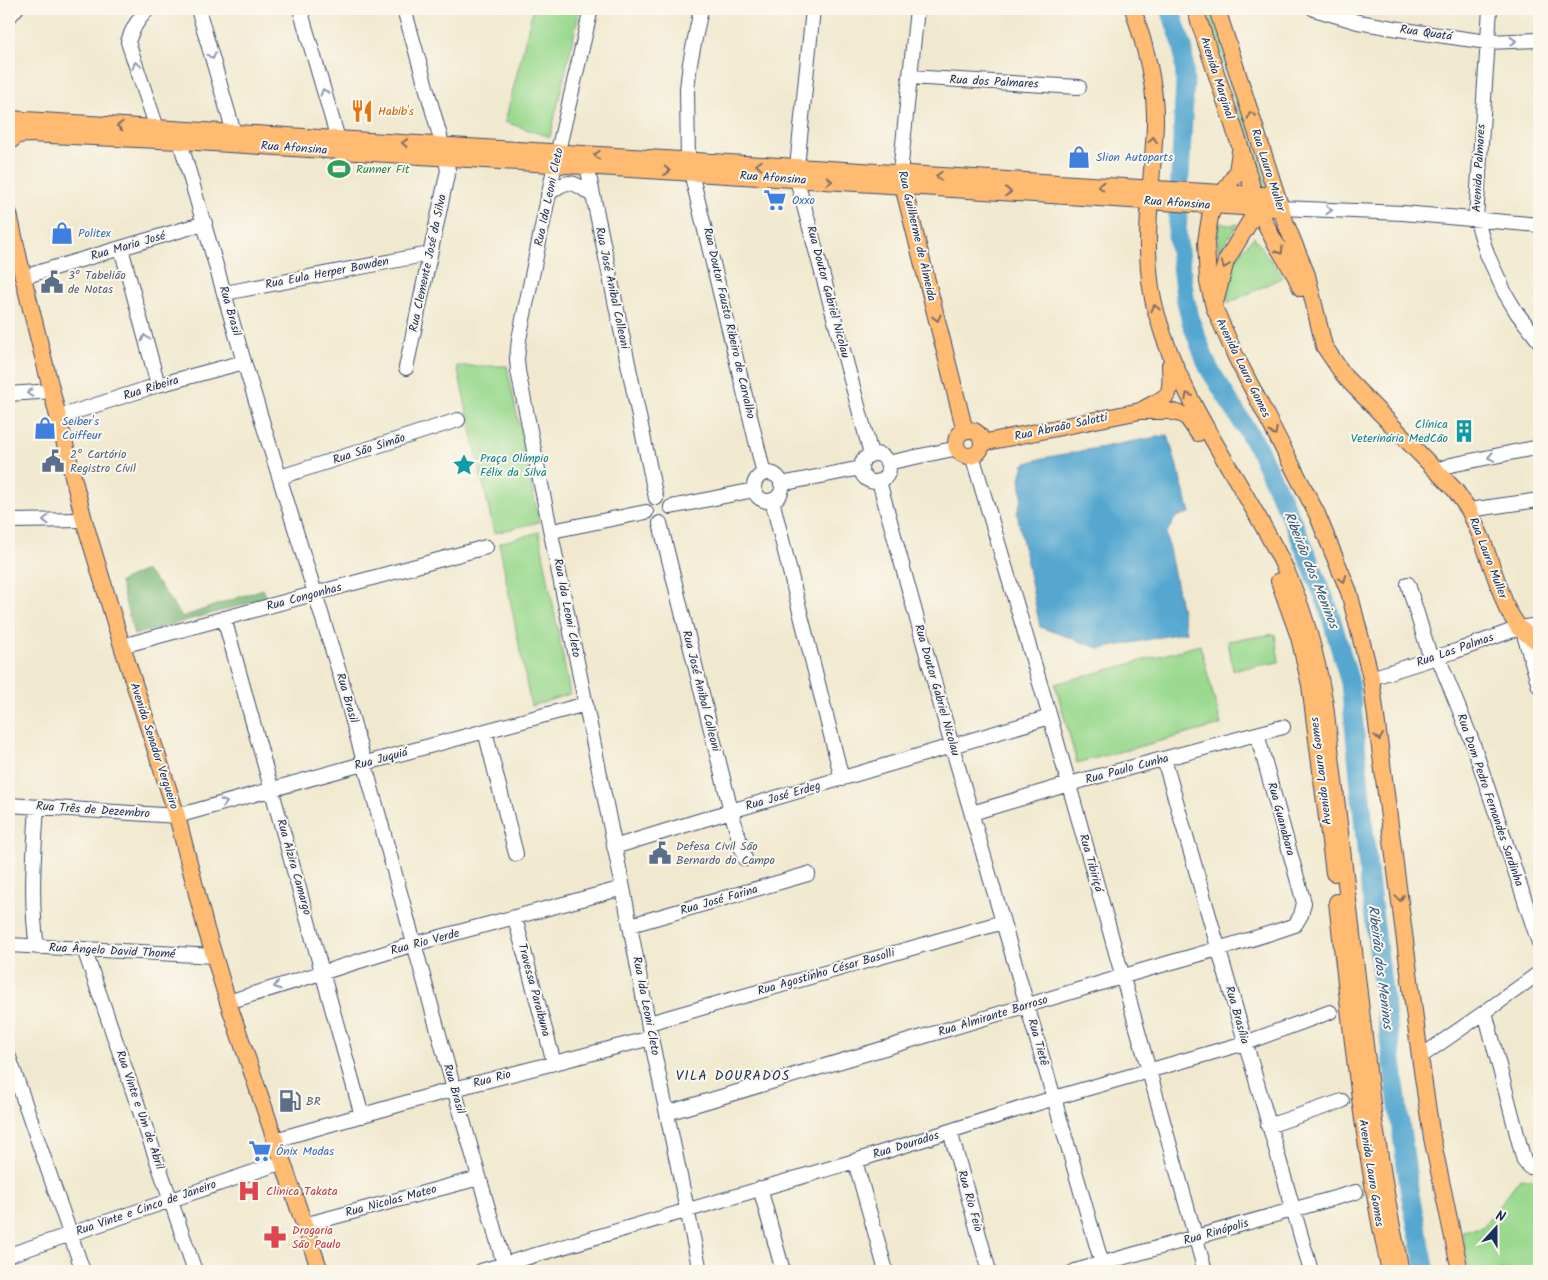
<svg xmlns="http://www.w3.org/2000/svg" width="1548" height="1280" viewBox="0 0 1548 1280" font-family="Kalam,sans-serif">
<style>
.green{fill:#9ad98e;stroke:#5a8476}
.forest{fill:#7bb979;stroke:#4b746c}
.water{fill:#55a7d0;stroke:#386b97}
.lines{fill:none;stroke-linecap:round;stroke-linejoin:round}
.stream{stroke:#55a7d0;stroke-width:3}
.river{stroke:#55a7d0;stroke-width:19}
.minor-casing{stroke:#3b4b6f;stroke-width:16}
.major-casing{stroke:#3b4b6f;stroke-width:18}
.minor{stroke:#fff;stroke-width:14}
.major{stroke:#febb71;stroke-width:16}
.oneway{stroke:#8d97ae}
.oneway2{stroke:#816e67}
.labels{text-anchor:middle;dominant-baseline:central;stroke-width:4;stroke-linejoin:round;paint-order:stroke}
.street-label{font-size:12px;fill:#1b2f5e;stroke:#fbf7ec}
.food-label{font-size:12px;fill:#c56008;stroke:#fbf7ec;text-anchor:start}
.shop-label{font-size:12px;fill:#366cbe;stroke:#fbf7ec;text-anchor:start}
.leisure-label{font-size:12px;fill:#27864d;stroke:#fbf7ec;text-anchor:start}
.service-label{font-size:12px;fill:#4e5e75;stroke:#fbf7ec;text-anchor:start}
.culture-label{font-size:12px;fill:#0d838f;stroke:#fbf7ec;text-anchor:end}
.health-label{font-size:12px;fill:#be3a42;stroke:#fbf7ec;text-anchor:start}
.water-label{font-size:14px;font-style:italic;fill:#2f5986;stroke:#fbf7ec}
.neighbourhood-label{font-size:14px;letter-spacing:1px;fill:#1b2f5e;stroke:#fbf7ec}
</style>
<rect width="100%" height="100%" fill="#fbf7ec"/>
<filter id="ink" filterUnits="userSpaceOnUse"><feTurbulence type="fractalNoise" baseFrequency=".02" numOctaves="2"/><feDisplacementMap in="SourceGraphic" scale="10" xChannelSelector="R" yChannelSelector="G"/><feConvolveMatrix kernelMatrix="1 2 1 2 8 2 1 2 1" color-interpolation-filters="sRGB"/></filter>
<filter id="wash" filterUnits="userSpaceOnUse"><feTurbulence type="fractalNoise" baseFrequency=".0096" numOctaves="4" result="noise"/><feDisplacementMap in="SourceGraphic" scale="20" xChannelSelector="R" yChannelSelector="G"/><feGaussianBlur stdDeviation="1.12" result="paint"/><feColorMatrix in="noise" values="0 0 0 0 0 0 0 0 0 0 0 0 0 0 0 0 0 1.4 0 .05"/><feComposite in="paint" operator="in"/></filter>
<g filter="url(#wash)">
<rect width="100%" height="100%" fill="#f1e9cf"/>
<path class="green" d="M533,9h47l-30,128 -45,-15z
M1206,9h6l56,180 -4,5z
M1218,223l13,2 7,-1 -18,26h-2z
M1254,237l29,40 -54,26c-11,-19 10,-53 25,-66z
M457,366h50l32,156 -45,11z
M539,532l31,162 -39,12 -32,-163z
M1275,634l4,28 -46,8 -5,-29z
M1200,645l21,80 -144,38 -22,-79z
M1520,1178l14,2 5,-2v93h-70l-7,-40 21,-4z"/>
<path class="forest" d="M145,570l15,16 22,31 81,-28 4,9 -133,37 -14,-53z"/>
<path class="water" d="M1168,435l22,78 -14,4 -10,17 20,98 -85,17 -61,-22 -23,-114 5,-16 -2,-19 4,-14 19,-6z"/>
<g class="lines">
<path class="stream" d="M1539,1241v7"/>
<path class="river" d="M1170,9l13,38 2,33 -8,155 8,62 6,25 17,45 49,79 41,87 30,74 22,76 19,196 24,190 17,126 16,76"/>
</g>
</g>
<g filter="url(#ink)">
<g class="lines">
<defs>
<path id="minor" d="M148,9c-10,10 -16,19 -20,33l29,86
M198,9l36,124
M300,9l38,130
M404,9l36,127 8,34 -42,198
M591,9l-36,155 -36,175 -2,20 1,12 105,517 28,150 49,233
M701,9l-11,54 -3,26 1,71 76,314
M813,9l-16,158v13l74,274
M1314,9l44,13 59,10 70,10 52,-2
M1490,9l-14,209 11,36 18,39 12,20 22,28
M9,17l7,-8
M909,77l170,10
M177,131l67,231 97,316 113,411 52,182
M587,166l69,332
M902,182l-2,-9 17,-164
M548,195c19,-18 26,-14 45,1
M1281,208l122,5 136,12
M121,248l37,137
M23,277l182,-54
M225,293l204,-39
M9,394l43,-3
M59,417l99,-32 86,-23
M861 468a14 14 0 1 1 28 0a14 14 0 1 1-28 0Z
M972,455l78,262 155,554
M887,463l71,-15
M1437,470l14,-5 88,-18
M754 487a14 14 0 1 1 28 0a14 14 0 1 1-28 0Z
M280,477l178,-57
M879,481l73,265 152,525
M781,484l80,-16
M772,500l70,279
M671,507l83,-17
M1469,510l70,-10
M9,521l75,-1
M660,523l71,288 14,48
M552,531l94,-19
M1408,584l23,75
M224,618l138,498
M1523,631l16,55
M122,646l364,-99
M1438,657l34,84 67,202
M1371,678l85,-27 63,-23 20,-3
M485,731l31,123
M1164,759l147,512
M9,805l168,11 189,-53 220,-59
M972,813l97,-29 214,-57
M614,847l117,-36 319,-94
M515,918l39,145
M631,925l177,-51
M9,945l205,11
M37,947c-7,-47 -3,-94 0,-140
M84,949l111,322
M228,1002l186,-58 209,-56
M1485,1012l39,149 5,6h6l4,-3
M649,1023l354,-101
M9,1057l74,214
M1420,1057l65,-45 54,-39
M667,1113c151,-45 303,-90 454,-136 58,-18 117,-32 174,-52l6,-10 3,-12 -47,-169
M1268,1126l74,-25
M950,1131l39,140
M275,1140l179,-51 197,-51
M855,1161l31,110
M760,1188l23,83
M304,1225l175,-47
M9,1255l274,-93
M481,1271l374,-110 199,-63 191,-55 85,-31
M1075,1271l281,-79"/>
<path id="major" d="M1133,9c12,37 23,75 22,114 -2,62 -16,132 2,192 26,93 87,167 128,253 20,43 32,90 40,137l49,416 16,96 11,54
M1195,9l45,137 18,62 15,31 22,36 6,13
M1217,9l69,215 21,51 17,71 21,31 110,113 14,20 13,29 25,70 12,19 20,15
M9,119l1245,76h22
M9,142l9,-7 10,-1 152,7 1078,67h23
M903,186l62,245
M1223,193l14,-21 3,-21
M1214,205l-4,12 -4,25 2,40 6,25 22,50 81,157 32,78 22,86 49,379 12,81 28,133
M9,214l14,63 61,243 38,126 55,170 29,113 22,73 92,269
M1215,303l11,-42 32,-53
M1142,410c27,-16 30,-9 28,-45
M956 443a13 13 0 1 1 26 0a13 13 0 1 1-26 0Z
M982,443l158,-32h29l12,3 5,2 12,17
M1279,581l20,56 11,48 24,188
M1337,902c14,124 26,248 53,369"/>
</defs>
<use href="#minor" class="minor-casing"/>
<use href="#major" class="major-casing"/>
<use href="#minor" class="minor"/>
<use href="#major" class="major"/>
</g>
<defs><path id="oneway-chevron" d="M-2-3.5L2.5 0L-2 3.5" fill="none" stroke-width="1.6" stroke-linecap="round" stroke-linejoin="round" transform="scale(1.25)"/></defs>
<g class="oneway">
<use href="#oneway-chevron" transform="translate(1513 41) rotate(-2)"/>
<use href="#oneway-chevron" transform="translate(212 56) rotate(74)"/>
<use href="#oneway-chevron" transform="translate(136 65) rotate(-109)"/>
<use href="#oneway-chevron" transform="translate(324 92) rotate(-106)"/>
<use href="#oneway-chevron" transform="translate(1329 210) rotate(2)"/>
<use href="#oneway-chevron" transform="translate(145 338) rotate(-105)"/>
<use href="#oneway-chevron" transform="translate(30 393) rotate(176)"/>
<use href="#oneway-chevron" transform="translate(1491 457) rotate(169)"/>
<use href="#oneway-chevron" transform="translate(46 520) rotate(179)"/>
<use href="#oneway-chevron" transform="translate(224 803) rotate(-16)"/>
<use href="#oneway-chevron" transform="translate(277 986) rotate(163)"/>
</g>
<g class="oneway2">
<use href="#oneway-chevron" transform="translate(1251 115) rotate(-108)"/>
<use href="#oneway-chevron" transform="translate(120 126) rotate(-177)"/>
<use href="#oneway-chevron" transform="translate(1153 140) rotate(-86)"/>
<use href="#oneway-chevron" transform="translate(405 143) rotate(-176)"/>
<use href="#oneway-chevron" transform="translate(597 155) rotate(-177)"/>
<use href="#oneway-chevron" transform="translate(759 165) rotate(-177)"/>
<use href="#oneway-chevron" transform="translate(667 171) rotate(4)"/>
<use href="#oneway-chevron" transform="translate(939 176) rotate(-177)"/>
<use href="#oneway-chevron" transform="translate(829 181) rotate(3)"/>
<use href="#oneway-chevron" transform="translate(1101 186) rotate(-177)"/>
<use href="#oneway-chevron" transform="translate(1008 192) rotate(4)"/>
<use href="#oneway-chevron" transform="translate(1280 251) rotate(58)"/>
<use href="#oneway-chevron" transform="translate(1225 265) rotate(111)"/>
<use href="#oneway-chevron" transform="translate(1155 308) rotate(-103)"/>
<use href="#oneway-chevron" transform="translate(937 318) rotate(76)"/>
<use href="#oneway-chevron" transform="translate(1188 396) rotate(-118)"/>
<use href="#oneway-chevron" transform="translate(1274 432) rotate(63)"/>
<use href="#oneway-chevron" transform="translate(1343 579) rotate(68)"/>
<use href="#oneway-chevron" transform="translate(1379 737) rotate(82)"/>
<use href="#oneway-chevron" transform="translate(1400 898) rotate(82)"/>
</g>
</g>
<defs>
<symbol id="restaurant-bare" viewBox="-9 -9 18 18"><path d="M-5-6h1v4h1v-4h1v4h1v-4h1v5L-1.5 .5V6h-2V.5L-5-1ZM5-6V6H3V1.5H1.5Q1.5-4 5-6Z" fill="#e8710a" stroke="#fbf7ec" stroke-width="2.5" paint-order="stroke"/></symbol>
<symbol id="shop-bare" viewBox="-9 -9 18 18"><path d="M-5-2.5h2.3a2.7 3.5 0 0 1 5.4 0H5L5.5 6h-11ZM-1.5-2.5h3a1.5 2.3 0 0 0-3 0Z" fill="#3f7fe0" stroke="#fbf7ec" stroke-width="2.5" paint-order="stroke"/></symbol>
<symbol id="stadium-bare" viewBox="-9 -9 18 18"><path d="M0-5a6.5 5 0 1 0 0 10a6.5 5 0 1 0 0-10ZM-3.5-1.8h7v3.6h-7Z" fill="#2e9e5b" stroke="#fbf7ec" stroke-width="2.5" paint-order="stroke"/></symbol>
<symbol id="supermarket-bare" viewBox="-9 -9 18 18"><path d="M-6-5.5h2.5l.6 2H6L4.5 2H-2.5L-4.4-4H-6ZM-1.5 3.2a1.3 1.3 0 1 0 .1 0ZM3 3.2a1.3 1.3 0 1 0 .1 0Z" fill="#3f7fe0" stroke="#fbf7ec" stroke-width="2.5" paint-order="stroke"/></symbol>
<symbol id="civic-bare" viewBox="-9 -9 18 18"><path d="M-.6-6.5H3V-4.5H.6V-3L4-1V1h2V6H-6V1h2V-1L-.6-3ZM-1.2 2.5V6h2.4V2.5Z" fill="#5c6f8a" stroke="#fbf7ec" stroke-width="2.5" paint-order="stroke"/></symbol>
<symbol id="building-bare" viewBox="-9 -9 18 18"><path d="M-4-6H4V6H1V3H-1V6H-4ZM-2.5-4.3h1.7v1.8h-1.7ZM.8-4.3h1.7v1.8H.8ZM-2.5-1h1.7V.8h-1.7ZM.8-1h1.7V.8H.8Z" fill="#0f9aa8" stroke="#fbf7ec" stroke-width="2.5" paint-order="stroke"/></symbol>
<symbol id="sight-bare" viewBox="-9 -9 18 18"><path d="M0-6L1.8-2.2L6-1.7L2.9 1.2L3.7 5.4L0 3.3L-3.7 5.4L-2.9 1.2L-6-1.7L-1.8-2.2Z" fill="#0f9aa8" stroke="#fbf7ec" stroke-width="2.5" paint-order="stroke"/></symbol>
<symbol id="fuel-bare" viewBox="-9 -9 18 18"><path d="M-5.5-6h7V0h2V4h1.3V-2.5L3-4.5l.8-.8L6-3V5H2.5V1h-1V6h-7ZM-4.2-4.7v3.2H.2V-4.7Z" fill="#5c6f8a" stroke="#fbf7ec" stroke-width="2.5" paint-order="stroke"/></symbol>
<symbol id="hospital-bare" viewBox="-9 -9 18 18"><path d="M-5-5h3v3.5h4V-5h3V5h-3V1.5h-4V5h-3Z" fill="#e0444e" stroke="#fbf7ec" stroke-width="2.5" paint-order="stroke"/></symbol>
<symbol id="pharmacy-bare" viewBox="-9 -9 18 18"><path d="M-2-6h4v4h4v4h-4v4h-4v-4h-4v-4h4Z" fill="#e0444e" stroke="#fbf7ec" stroke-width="2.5" paint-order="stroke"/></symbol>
</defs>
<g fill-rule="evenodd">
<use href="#restaurant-bare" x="346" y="95" width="32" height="32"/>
<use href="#shop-bare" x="1063" y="141" width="32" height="32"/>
<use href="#stadium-bare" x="323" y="153" width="32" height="32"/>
<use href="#supermarket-bare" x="759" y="184" width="32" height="32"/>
<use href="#shop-bare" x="46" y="217" width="32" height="32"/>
<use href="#civic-bare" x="36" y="266" width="32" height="32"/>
<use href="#shop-bare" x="29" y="412" width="32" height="32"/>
<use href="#building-bare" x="1448" y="415" width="32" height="32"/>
<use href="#civic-bare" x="37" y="445" width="32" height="32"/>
<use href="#sight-bare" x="448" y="449" width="32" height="32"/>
<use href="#civic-bare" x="644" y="837" width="32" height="32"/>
<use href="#fuel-bare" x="274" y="1085" width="32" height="32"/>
<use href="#supermarket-bare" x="244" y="1135" width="32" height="32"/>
<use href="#hospital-bare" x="233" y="1175" width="32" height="32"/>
<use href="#pharmacy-bare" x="259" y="1221" width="32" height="32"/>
</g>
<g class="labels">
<g class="street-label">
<text transform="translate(1426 33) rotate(8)">Rua Quatá</text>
<text transform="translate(1217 78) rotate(72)">Avenida Marginal</text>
<text transform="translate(994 82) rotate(3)">Rua dos Palmares</text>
<text transform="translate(294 148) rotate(4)">Rua Afonsina</text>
<text transform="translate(1479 168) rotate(-87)">Avenida Palmares</text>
<text transform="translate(1268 170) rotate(72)">Rua Lauro Muller</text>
<text transform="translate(773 178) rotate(4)">Rua Afonsina</text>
<text transform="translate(549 197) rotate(-78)">Rua Ida Leoni Cleto</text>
<text transform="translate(1177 203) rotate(4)">Rua Afonsina</text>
<text transform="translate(917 236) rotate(77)">Rua Guilherme de Almeida</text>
<text transform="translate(128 246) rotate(-16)">Rua Maria José</text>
<text transform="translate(428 263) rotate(-78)">Rua Clemente José da Silva</text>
<text transform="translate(327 273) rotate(-11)">Rua Eula Herper Bowden</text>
<text transform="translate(612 288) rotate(78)">Rua José Anibal Colleoni</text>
<text transform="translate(828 292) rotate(75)">Rua Doutor Gabriel Nicolau</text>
<text transform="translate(230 311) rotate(74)">Rua Brasil</text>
<text transform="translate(729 323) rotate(77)">Rua Doutor Fausto Ribeiro de Carvalho</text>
<text transform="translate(1243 368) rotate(64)">Avenida Lauro Gomes</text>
<text transform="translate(151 388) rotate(-17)">Rua Ribeira</text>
<text transform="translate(1061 427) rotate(-12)">Rua Abraão Salotti</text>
<text transform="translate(369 449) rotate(-18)">Rua São Simão</text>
<text transform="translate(1488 558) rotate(69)">Rua Lauro Muller</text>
<text transform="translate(304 597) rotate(-15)">Rua Congonhas</text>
<text transform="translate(567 608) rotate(79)">Rua Ida Leoni Cleto</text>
<text transform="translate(1455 650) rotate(-19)">Rua Las Palmas</text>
<text transform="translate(937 690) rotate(74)">Rua Doutor Gabriel Nicolau</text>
<text transform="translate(701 691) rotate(76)">Rua José Anibal Colleoni</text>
<text transform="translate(347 698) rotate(74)">Rua Brasil</text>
<text transform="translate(154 746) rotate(72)">Avenida Senador Vergueiro</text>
<text transform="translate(381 759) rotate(-15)">Rua Juquiá</text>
<text transform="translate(1127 769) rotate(-15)">Rua Paulo Cunha</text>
<text transform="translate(1321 771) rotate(-97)">Avenida Lauro Gomes</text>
<text transform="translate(783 796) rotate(-16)">Rua José Erdeg</text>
<text transform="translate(1490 800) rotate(71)">Rua Dom Pedro Fernandes Sardinha</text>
<text transform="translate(93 810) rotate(4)">Rua Três de Dezembro</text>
<text transform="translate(1281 819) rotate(75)">Rua Guanabara</text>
<text transform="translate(1091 863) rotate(74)">Rua Tibiriçá</text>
<text transform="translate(294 867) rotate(74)">Rua Alzira Camargo</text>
<text transform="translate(719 900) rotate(-16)">Rua José Farina</text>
<text transform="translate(425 942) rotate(-15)">Rua Rio Verde</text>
<text transform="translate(112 951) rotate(3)">Rua Ângelo David Thomé</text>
<text transform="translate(826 972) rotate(-16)">Rua Agostinho César Basolli</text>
<text transform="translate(534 990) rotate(75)">Travessa Paraibuna</text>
<text transform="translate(646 1006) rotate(79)">Rua Ida Leoni Cleto</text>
<text transform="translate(1237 1015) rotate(74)">Rua Brasília</text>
<text transform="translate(993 1016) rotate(-17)">Rua Almirante Barroso</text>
<text transform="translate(1038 1042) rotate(74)">Rua Tietê</text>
<text transform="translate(492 1079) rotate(-15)">Rua Rio</text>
<text transform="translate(454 1089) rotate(74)">Rua Brasil</text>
<text transform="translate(140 1110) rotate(71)">Rua Vinte e Um de Abril</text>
<text transform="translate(906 1145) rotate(-17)">Rua Dourados</text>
<text transform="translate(1371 1173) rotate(81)">Avenida Lauro Gomes</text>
<text transform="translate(391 1201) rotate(-15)">Rua Nicolas Mateo</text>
<text transform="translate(970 1201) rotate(74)">Rua Rio Feio</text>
<text transform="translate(146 1208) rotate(-19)">Rua Vinte e Cinco de Janeiro</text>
<text transform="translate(1216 1232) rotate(-16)">Rua Rinópolis</text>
</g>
<g class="food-label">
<text x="378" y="111">Habib's</text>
</g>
<g class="shop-label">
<text x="1096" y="157">Slion Autoparts</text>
<text x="792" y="200">Oxxo</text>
<text x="78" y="233">Politex</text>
<text x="62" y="421">Seiber's<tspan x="62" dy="14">Coiffeur</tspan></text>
<text x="276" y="1151">Ônix Modas</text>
</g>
<g class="leisure-label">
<text x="356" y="169">Runner Fit</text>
</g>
<g class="service-label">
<text x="68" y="275">3º Tabelião<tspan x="68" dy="14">de Notas</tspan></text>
<text x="70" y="454">2º Cartório<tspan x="70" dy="14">Registro Cívil</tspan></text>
<text x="676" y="846">Defesa Civil São<tspan x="676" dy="14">Bernardo do Campo</tspan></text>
<text x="306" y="1101">BR</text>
</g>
<g class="culture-label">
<text x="1448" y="424">Clínica<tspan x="1448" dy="14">Veterinária MedCão</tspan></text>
<text x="480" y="458" text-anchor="start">Praça Olímpio<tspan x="480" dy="14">Félix da Silva</tspan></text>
</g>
<g class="health-label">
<text x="266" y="1191">Clinica Takata</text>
<text x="292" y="1230">Drogaria<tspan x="292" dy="14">São Paulo</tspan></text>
</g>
<g class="water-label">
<text transform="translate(1311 570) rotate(68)">Ribeirão dos Meninos</text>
<text transform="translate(1380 967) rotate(83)">Ribeirão dos Meninos</text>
</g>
<g class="neighbourhood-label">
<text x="733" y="1076">VILA DOURADOS</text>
</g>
</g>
<rect width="1548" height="1280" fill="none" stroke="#fbf7ec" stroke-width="30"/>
<g transform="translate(1496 1228) rotate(21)" stroke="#fbf7ec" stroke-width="4" paint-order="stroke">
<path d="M0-4L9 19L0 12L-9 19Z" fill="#1b2f5e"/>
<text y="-8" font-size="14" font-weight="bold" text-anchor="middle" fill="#1b2f5e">N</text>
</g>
</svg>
